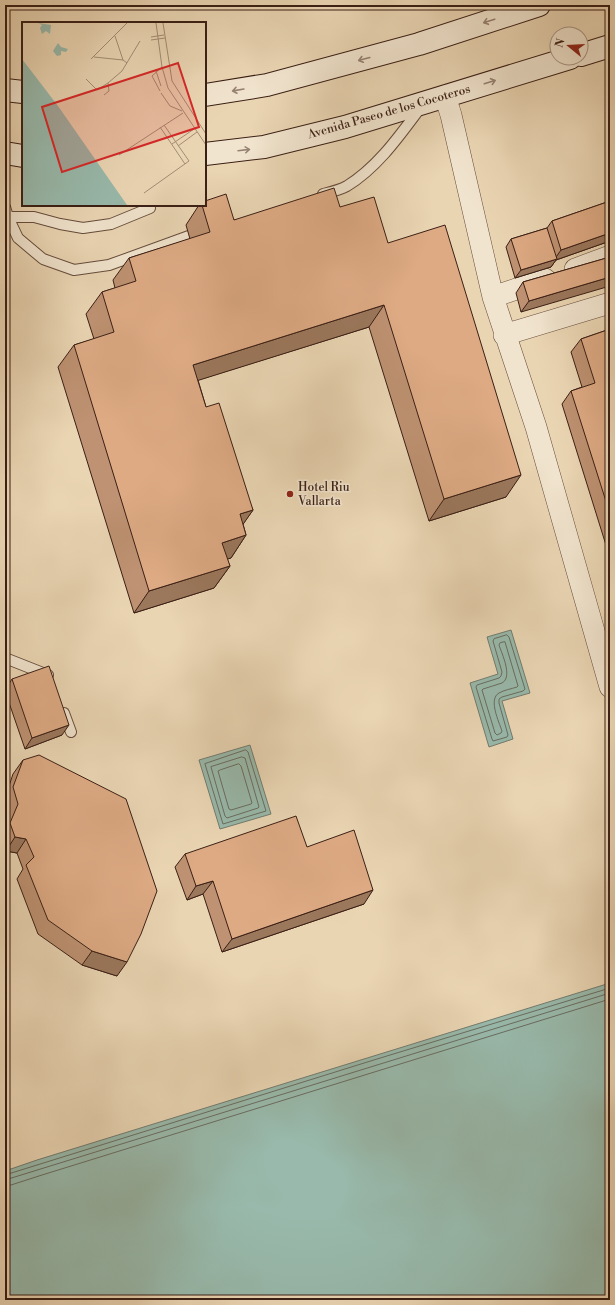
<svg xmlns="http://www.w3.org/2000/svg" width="615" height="1305" viewBox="0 0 615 1305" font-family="'Libre Bodoni',serif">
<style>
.water{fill:#98b9ab;stroke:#727b6f}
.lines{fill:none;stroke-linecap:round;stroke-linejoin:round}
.shore{stroke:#696c60;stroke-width:1}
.service-casing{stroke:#664c3c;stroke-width:12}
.minor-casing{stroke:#664c3c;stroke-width:22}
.secondary-casing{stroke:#3a1f15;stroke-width:24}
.service{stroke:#f1e4ce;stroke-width:10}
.minor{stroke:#f1e4ce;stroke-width:21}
.secondary{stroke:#f1e4ce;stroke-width:22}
.wall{fill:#be9272;stroke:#3a1f15}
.shaded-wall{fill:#9b775c;stroke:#3a1f15}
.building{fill:#ddaa84;stroke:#3a1f15}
.oneway{stroke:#968272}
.poi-dot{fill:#8f2418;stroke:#f1e4ce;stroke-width:1.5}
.labels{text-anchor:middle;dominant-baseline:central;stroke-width:3;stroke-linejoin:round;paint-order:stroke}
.street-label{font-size:12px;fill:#3a1f15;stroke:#f1e4ce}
.poi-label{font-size:12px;fill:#3a1f15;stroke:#f1e4ce;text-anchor:start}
.inset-road{fill:none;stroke:#a48c74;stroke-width:1}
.view{fill:#d62828;fill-opacity:0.15;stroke:#d62828;stroke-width:2}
.inset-edge{fill:none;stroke:#3a1f15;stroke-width:2}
</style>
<rect width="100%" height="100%" fill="#ead5b3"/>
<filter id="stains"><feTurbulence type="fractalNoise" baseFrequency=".005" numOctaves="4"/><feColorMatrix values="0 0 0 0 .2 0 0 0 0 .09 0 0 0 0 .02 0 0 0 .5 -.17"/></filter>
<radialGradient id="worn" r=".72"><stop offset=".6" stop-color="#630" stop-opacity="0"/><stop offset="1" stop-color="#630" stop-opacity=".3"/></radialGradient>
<path class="water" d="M511,630l19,63 -28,8 11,38 -24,8 -19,-64 28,-9 -11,-37z
M250,745l21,69 -51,15 -21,-69z
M610,983v317h-605v-129l32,-11z"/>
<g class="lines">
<path class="shore" d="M507,635l2,2 16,52 -2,2 -21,6 -3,2v4l9,32 -1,2 -14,4 -1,-2 -16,-52 1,-2 22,-7 2,-2 1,-4 -9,-31 1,-2z
M505,642l13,44 -1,1c-6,2 -13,3 -18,6 -11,6 0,29 3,38l-1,2 -4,2 -2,-2 -13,-43 1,-1c6,-2 13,-4 19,-6 11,-6 0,-29 -3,-38l1,-2z
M246,750l2,2 18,59 -43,13 -18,-60z
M242,757l3,1 14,49 -1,1 -31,10 -2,-2 -14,-49z
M239,764l2,2 11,37 -1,1 -20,6 -2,-1 -11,-38 2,-1z
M5,1175l372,-116 233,-71
M5,1180l605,-187
M5,1186l6,-1 31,-10 568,-176"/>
<defs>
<path id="service" d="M323,194c8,-2 17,-4 24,-8 31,-19 53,-51 74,-79
M5,207l3,10 10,21 25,21 31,11 35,-5 80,-29
M8,217h26l26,7 23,4 28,-4 39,-16
M5,658l43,17
M64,713l7,19"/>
<path id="minor" d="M445,96l6,19 42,182 43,130 74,260
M575,269l35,-13
M493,297l52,-18
M504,335l106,-32"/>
<path id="secondary" d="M581,55l29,-9
M5,90l18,2
M205,95l62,-10 152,-41 120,-39
M5,153l18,3
M205,154l59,-7 81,-20 225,-69"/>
</defs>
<use href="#service" class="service-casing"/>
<use href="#minor" class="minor-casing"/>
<use href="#secondary" class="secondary-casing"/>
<use href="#service" class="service"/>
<use href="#minor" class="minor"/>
<use href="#secondary" class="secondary"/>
</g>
<path class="wall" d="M610,201v40l-54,19 -5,7 -36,11 -9,-31 5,-8 36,-11 5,-7z
M199,205h6l29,15 106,-13 48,36 118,254 -77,24 -60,-194 -171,53 8,27 47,103 -10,14 3,11 -15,23 -4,1 3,7 -16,22 -80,25 -76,-246 16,-22 20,-6 -8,-25 16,-22 13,-4 -2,-8 16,-22 61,-19 -4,-14z
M610,257l-89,55 -5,-19 7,-11z
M610,329v229l-48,-154 9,-13 11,-4 -11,-35 10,-13z
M12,679l50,56 -37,14 -20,-58v-1z
M23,760l94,216 -35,-11 -44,-31 -21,-55 6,-10 -6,-16 -11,-2 -1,-2v-23l3,-8 -3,-13v-7l8,-24z
M307,847l57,57 -142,48 -19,-58 -16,6 -12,-33 10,-13z"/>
<path class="shaded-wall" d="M610,233v8l-54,19 -5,7 -36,11 6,-8 33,-10 7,-10z
M610,277v9l-89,26 8,-11z
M384,305l-15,22 -192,60 16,-22z
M521,475l-15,22 -77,24 15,-22z
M253,510l-16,23 3,-19z
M246,535l-15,23 -24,7 15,-22z
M230,566l-16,22 -80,25 15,-22z
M69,725l-7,10 -37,14 7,-11z
M15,837l11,2 -9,14 -11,-2z
M213,881l-10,13 -16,6 9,-14z
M373,890l-9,14 -142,48 10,-13z
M92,951l35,11 -10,14 -35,-11z"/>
<path class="building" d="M334,188l6,19 34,-10 14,46 57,-18 76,250 -77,24 -60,-194 -191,60 13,42 13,-4 34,107 -13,4 6,21 -24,8 8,23 -81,25 -75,-246 40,-13 -12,-40 34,-11 -7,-23 81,-26 -8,-27h3v-4l21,-7 8,26z
M610,201v32l-49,17 -9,-29z
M547,228l10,31 -36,11 -10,-31z
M610,257v20l-81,24 -6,-19z
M610,329v185l-39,-123 24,-8 -14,-44z
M49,666l20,59 -37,13 -20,-59z
M39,755l87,44 31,92 -16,43 -14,28 -35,-11 -44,-31 -22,-55 8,-8 -8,-18 -11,-2 -5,-14 8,-19 -5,-17 10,-27z
M296,816l11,31 47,-17 19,60 -141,49 -19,-58 -17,5 -11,-32z"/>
<defs><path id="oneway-shaft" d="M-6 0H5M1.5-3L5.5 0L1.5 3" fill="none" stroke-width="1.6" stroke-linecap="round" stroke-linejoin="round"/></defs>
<g class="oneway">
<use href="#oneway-shaft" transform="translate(489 21) rotate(162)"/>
<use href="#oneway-shaft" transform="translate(364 59) rotate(165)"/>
<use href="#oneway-shaft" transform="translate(490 82) rotate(-17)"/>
<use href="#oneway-shaft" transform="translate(238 90) rotate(170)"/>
<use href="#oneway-shaft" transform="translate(244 150) rotate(-7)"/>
</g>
<circle class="poi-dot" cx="290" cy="494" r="4"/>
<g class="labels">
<g class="street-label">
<text transform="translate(389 112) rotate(-16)">Avenida Paseo de los Cocoteros</text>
</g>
<g class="poi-label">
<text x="298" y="487">Hotel Riu<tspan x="298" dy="14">Vallarta</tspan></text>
</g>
</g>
<g transform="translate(22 22)">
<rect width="184" height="184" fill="#ead5b3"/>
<path d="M16,1l13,2 -1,9 -4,-3 -4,3 -2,-6 2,-3zM36,21l3,4 7,2 -2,3 -5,-1v4l-4,1 -4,-5zM0,37l36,47 69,99h-105z" fill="#98b9ab"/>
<path class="inset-road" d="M134,1l6,44 6,21 38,57M141,1l9,58 34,53M93,14l8,24 4,3M129,15l13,-2M129,18l14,-2M72,35l29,3M69,37l36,-36M134,49l5,15M64,57l11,11 11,-7 14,-12 18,-30M138,69l-8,-15 10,-9M139,71l9,13 12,5M82,73l5,-4 -1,-8M138,105l25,37M150,122l22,-15M156,124l19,-14M97,133l64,-42M122,171l45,-32 -25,-36"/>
<path class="view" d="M156,41l21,64 -137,45 -20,-65z"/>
<rect width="184" height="184" class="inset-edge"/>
</g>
<rect width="615" height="1305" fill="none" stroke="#ead5b3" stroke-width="20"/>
<rect x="6" y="6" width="603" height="1293" fill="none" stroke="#3a1f15" stroke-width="2"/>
<rect x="10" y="10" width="595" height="1285" fill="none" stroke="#3a1f15"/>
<g transform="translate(569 46) rotate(288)"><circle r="19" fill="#f1e4ce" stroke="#a89584"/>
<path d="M0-3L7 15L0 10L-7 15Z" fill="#8f2418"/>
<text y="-6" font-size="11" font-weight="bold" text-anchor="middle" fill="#3a1f15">N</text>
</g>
<rect width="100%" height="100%" filter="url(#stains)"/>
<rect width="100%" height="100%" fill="url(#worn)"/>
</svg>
